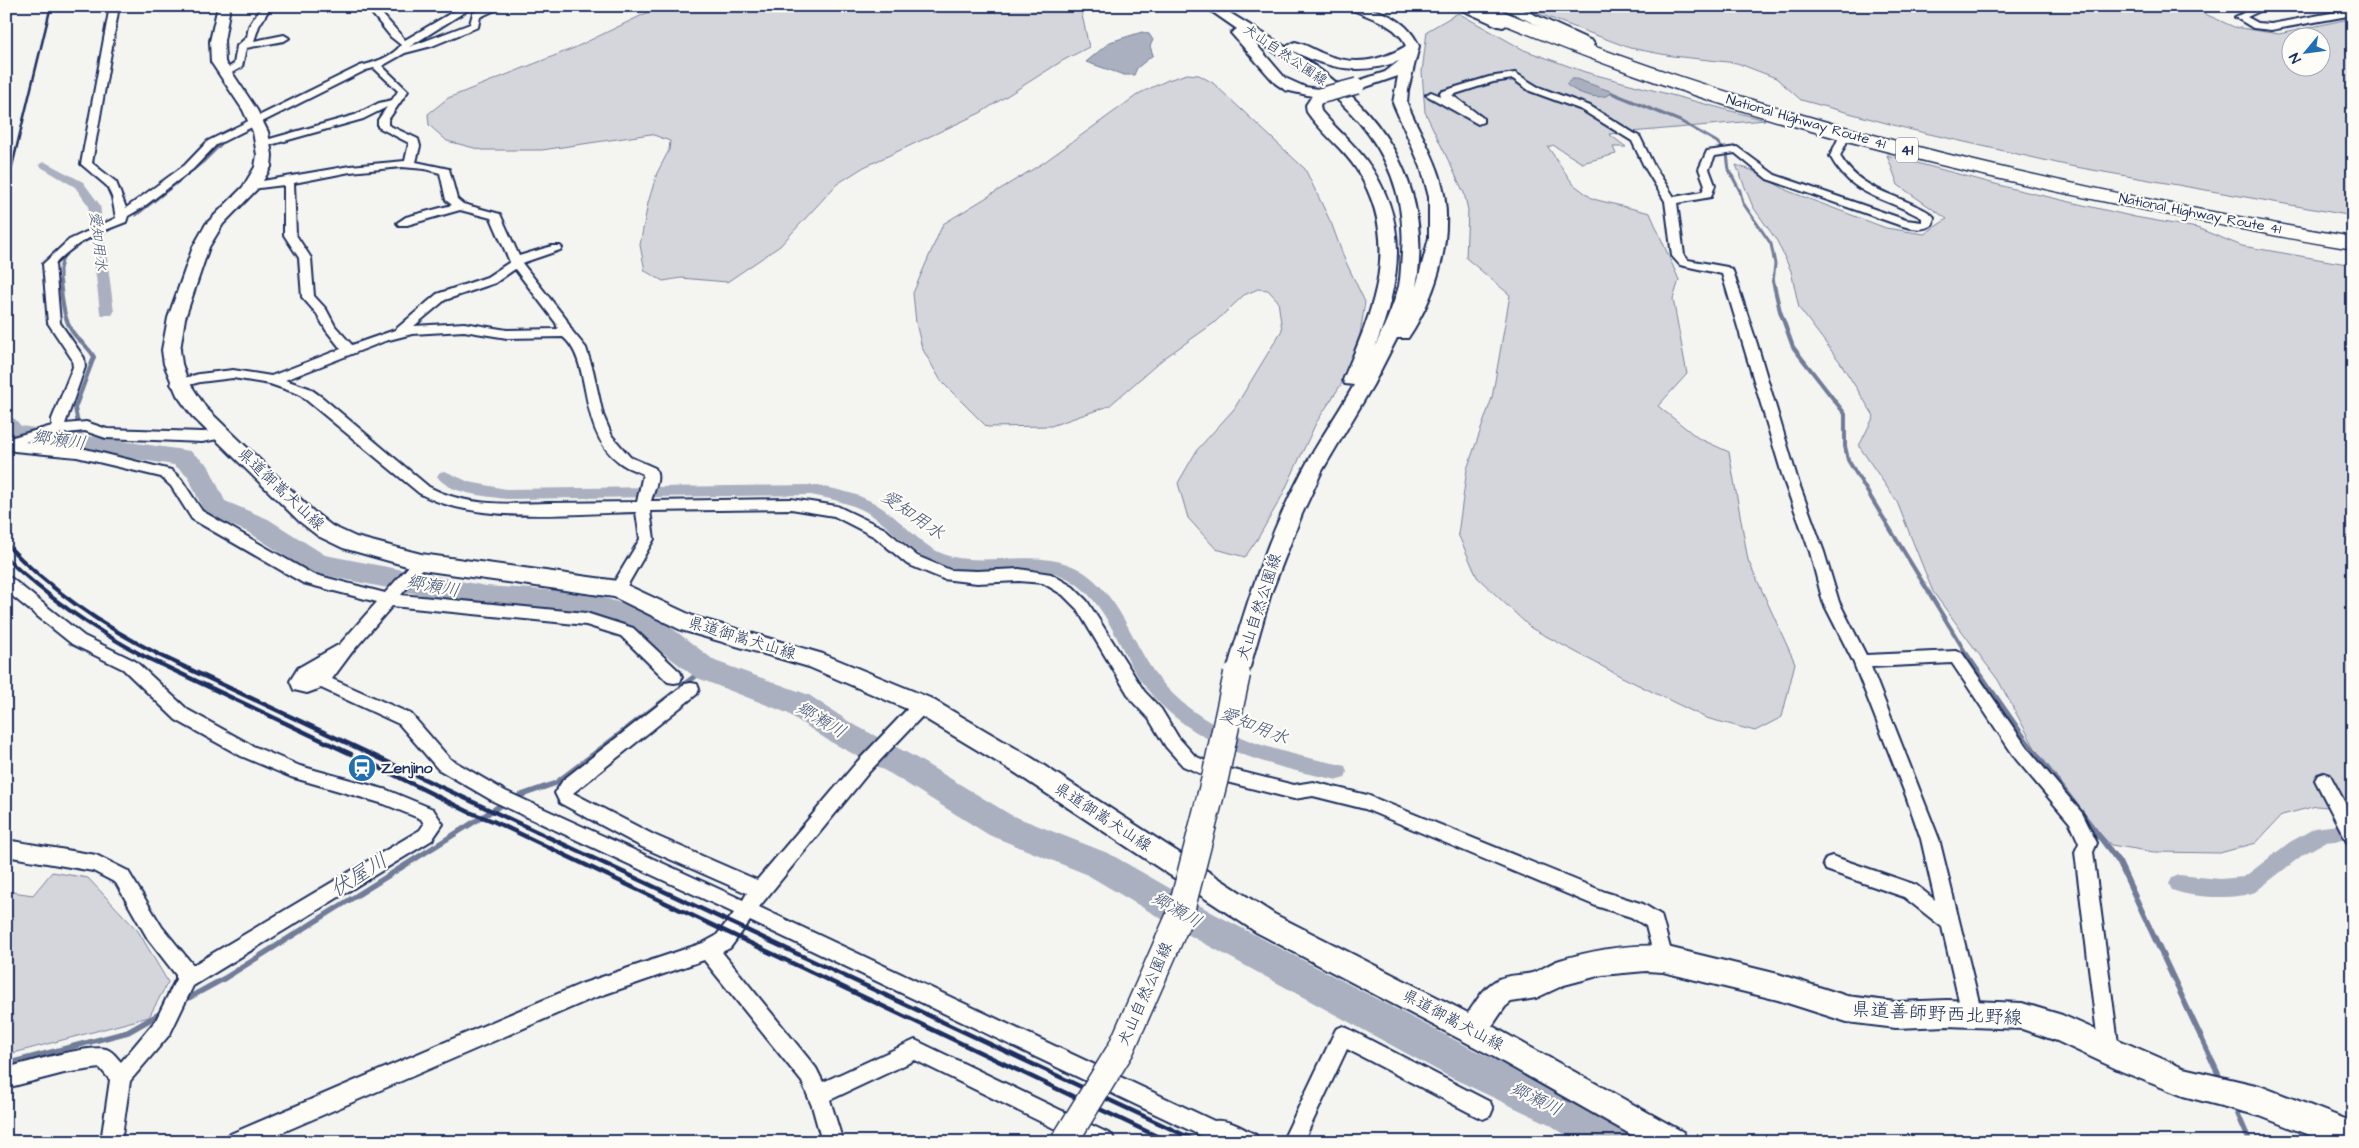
<svg xmlns="http://www.w3.org/2000/svg" width="2359" height="1148" viewBox="0 0 2359 1148" font-family="'Architects Daughter','Klee One',sans-serif">
<style>
.green{fill:#d4d6db;stroke:#78829c;fill-rule:evenodd}
.water{fill:#aab0bf;stroke:#717c98}
.lines{fill:none;stroke-linecap:round;stroke-linejoin:round}
.stream-far2{stroke:#717c98;stroke-width:3}
.stream-far1{stroke:#717c98;stroke-width:4}
.stream{stroke:#717c98;stroke-width:5.5}
.canal{fill:#aab0bf;fill-rule:evenodd}
.river{fill:#aab0bf;fill-rule:evenodd}
.street-casing{stroke:#1b2f5e;stroke-width:4}
.secondary-casing{stroke:#1b2f5e;stroke-width:4}
.highway-casing{stroke:#1b2f5e;stroke-width:3}
.street{fill:#fdfcf7;fill-rule:evenodd}
.secondary{fill:#fdfcf7;fill-rule:evenodd}
.highway{fill:#fdfcf7;fill-rule:evenodd}
.rail-far2{stroke:#1b2f5e;stroke-width:2.5}
.rail-far1{stroke:#1b2f5e;stroke-width:4}
.rail{stroke:#1b2f5e;stroke-width:4.5}
.secondary-bridge-far1-casing{stroke:#1b2f5e;stroke-width:18;stroke-linecap:butt}
.secondary-bridge-casing{stroke:#1b2f5e;stroke-width:29;stroke-linecap:butt}
.secondary-bridge-far1{stroke:#fdfcf7;stroke-width:15}
.secondary-bridge{stroke:#fdfcf7;stroke-width:26}
.labels{text-anchor:middle;dominant-baseline:central;stroke-width:4.5;stroke-linejoin:round;paint-order:stroke}
.far-street-label{font-size:14px;fill:#1b2f5e;stroke:#fdfcf7}
.shield{fill:#fdfcf7;stroke:#5f6c8c;stroke-width:1}
.shield-label{font-size:15px;font-weight:bold;fill:#1b2f5e}
.far-water-label{font-size:15px;font-style:italic;fill:#46567b;stroke:#fdfcf7}
.street-label{font-size:16px;fill:#1b2f5e;stroke:#fdfcf7}
.poi-label{font-size:16px;font-weight:bold;fill:#1b2f5e;stroke:#fdfcf7;text-anchor:start}
.water-label{font-size:18px;font-style:italic;fill:#46567b;stroke:#fdfcf7}
.near-street-label{font-size:19px;fill:#1b2f5e;stroke:#fdfcf7}
.near-water-label{font-size:21px;font-style:italic;fill:#46567b;stroke:#fdfcf7}
</style>
<rect width="100%" height="100%" fill="#f4f4f1"/>
<filter id="ink" filterUnits="userSpaceOnUse"><feTurbulence type="fractalNoise" baseFrequency=".02" numOctaves="2"/><feDisplacementMap in="SourceGraphic" scale="10" xChannelSelector="R" yChannelSelector="G"/><feConvolveMatrix kernelMatrix="1 2 1 2 8 2 1 2 1" color-interpolation-filters="sRGB"/></filter>
<g filter="url(#ink)">
<path class="green" d="M661,6h419l9,41 -27,14 -82,52 -116,54 -27,17 -57,62 -53,36 -46,-4 -18,3 -18,-10 -5,-26 8,-42 9,-30 12,-23 1,-9 -19,-7 -109,16h-60l-35,-9 -18,-16 -1,-11 20,-16 126,-50z
M1518,6h687v8l29,13 45,7 74,-16v198l-283,-50 -158,-36 -111,-30 -25,-22 -39,-15 -65,-7 -42,-8zM2292,38h30v30h-30z
M1458,13l66,37 61,22 180,48 -156,14 17,13h-13l3,7 -34,9 -29,-18 -5,2 25,37 20,15 57,14 29,67 -6,19 14,75 -29,32 40,32 31,14 19,108 47,103 -13,54 -27,14 -49,-13 -84,-41 -91,-49 -54,-51 -19,-43 9,-65 25,-71 18,-103 -44,-37 2,-48 -4,-17 -39,-81 -3,-40 5,-41z
M1187,74l12,1 14,8 92,86 27,56 12,33 21,44 -5,32 -18,49 -26,40 -34,73 -24,42 -13,19 -29,-8 -28,-31 -10,-35 19,-33 37,-41 48,-79 -4,-29 -10,-11 -10,-1 -14,6 -30,28 -51,36 -54,47 -58,20 -64,1 -46,-46 -19,-33 -6,-25 -3,-30 30,-69 100,-61 97,-70 28,-13z
M1887,155l127,34 121,28 62,11 45,18 111,19v544l-37,-3 -34,9 -26,28 -36,10 -66,-1 -43,-7 -52,-53 -61,-112 -65,-88 -36,-90 -38,-56 15,-30 -34,-54 -41,-54 -8,-37 -14,-30 -24,-34 -17,-42 15,5 37,21 98,37 38,6 23,-15 -49,-34z
M52,872l36,6 50,53 30,51 -19,35 -143,38v-164l27,4z"/>
<path class="water" d="M1142,32l7,2 4,6 -3,6 3,9 -16,13 -3,7h-10l-38,-13 24,-20z
M1572,79h4l37,13c-11,11 -38,1 -47,-8z"/>
<g class="lines">
<path class="stream-far2" d="M6,10l8,-4
M460,14l16,-8
M1612,93l68,28 37,21 10,12 2,16 11,21 3,12 28,41 4,20 -2,18
M136,215l68,-54 21,-21
M85,241l24,-11
M60,282v-13l4,-16"/>
<path class="stream-far1" d="M60,281c2,16 3,39 14,53 6,8 15,13 20,23l-19,51 5,27 -6,6
M1773,281l7,30 13,36 52,67v32l3,14 119,195"/>
<path class="stream" d="M1966,654l61,88 92,120 102,218
M682,686l23,-17
M513,798l43,-15 118,-90
M183,1001l42,-23 281,-176
M6,1064l122,-32 35,-20
M2234,1105l16,37"/>
<path class="canal" d="M45,162l38,20 17,23 14,107 -2,3h-10l-2,-3 -12,-107 -13,-18 -34,-20 -2,-2 2,-2z
M445,471l24,11 37,7 305,-4c26,4 53,9 74,25 22,15 40,41 68,47 44,9 97,-12 136,19 28,22 41,57 59,87 41,66 118,87 190,101l7,2 2,6 -2,6 -7,2c-76,-15 -162,-38 -204,-110 -17,-29 -30,-67 -59,-87 -37,-27 -88,-4 -129,-16 -33,-9 -50,-37 -78,-54 -17,-10 -37,-14 -57,-18l-305,4c-19,-3 -58,-5 -69,-23l3,-4z
M2353,823v16l-28,3 -21,12 -49,38c-21,8 -63,6 -83,-2l-3,-6 3,-6 7,-3 41,4 24,-2 46,-35 25,-14z"/>
<path class="river" d="M6,417l9,2 6,7 169,25 18,14 17,36 43,18 57,36 161,31 103,7 63,20 63,48 94,34 42,28 62,33 98,59 99,39 103,59 261,137 101,48 50,30 5,14h-54l-27,-18 -101,-48 -259,-141 -103,-61 -97,-39 -98,-61 -62,-33 -42,-28 -92,-36 -63,-48 -43,-14 -103,-7 -168,-34 -10,-3 -58,-38 -45,-19 -17,-38 -14,-11 -168,-26z"/>
<defs>
<path id="street" d="M6,6h5l-5,4z
M110,6h9l-27,157 24,19 10,26 59,-43 23,-24 152,-75c13,-3 32,-9 41,-21l-10,-8 -25,-31h9l30,34 58,-34h11l-65,41 61,-23 3,-11 18,-7h13l-24,11 -2,10 -46,19 -27,7 -23,13 26,25 -20,29v5l30,14 2,7 -4,16 33,7 8,30 6,5 37,10 19,42 33,-10h8l2,2 -2,2 -38,13 44,56 6,12 14,17 7,22 10,45 9,21 18,21 25,11c6,10 -1,22 -4,33l140,-2 46,7 48,23 32,27 33,14 27,1 42,-2 32,5 22,13 14,14 57,90 17,18 17,28 17,19 19,9 80,20 19,-3 54,13 238,97 38,12 18,11 12,44 -3,6 -7,3 -7,-3 -10,-39 -15,-9 -35,-11 -231,-97 -52,-13 -19,3 -83,-21 -28,-12 -17,-19 -17,-28 -17,-18 -55,-92 -14,-14 -20,-12 -24,-2 -42,2 -34,-4 -36,-15 -32,-27 -41,-21 -43,-7 -141,2 4,28 -31,54 -5,2 -5,-2 -3,-4 30,-50 -4,-27c-65,1 -160,13 -217,-19l-120,-99 -29,-10 -37,-6 -33,4 -22,6 -5,-1 -2,-3 2,-3 26,-7 34,-4 38,6 70,-27 -15,-19 -9,-16 -15,-17 -3,-39 -15,-23v-50l-33,4 -5,-3 5,-3 99,-17 55,-5 4,-18 -31,-16v-7l9,-13 -24,12 -100,28 -5,-3 1,-2 96,-27 24,-12 13,-3 6,-9 -24,-23 -8,2 -150,75 -23,24 -51,39 -14,8 -2,6c-27,10 -52,21 -71,42l5,59 24,35 1,9 -20,57 21,-2 21,7 95,3 26,-1 2,3 -2,3 -26,5 -96,-4 -21,-7 -27,3 -33,8 52,5 94,23 10,9 21,32 110,63 73,19 31,-35h10l2,4 -27,33 185,18 47,15 47,44 2,5 -2,5 -6,1 -6,-1 -47,-46 -35,-11 -194,-19 -40,46 -20,27 79,35 39,45 55,32 238,109 4,-7 -105,-46 -82,-44 -5,-10 8,-13 122,-96 6,-1 6,1 2,5 -2,5 -124,99 81,42 103,45 100,-118 59,-62 6,-2 6,2 2,5 -2,5 -59,62 -110,135 455,214c15,-2 28,7 42,14l3,7 -46,-1 -7,-3 -456,-217 -20,27 -8,4 94,116 7,14 92,-42 197,95 3,7h-33l-167,-82 -85,40 13,42h-21l-10,-36 -10,-24 -98,-122 -113,39 -331,143h-35l3,-7 353,-151 122,-41 13,-7 18,-23 -241,-112 -55,-32 -39,-45 -78,-36 -14,5 -13,-3 -4,-9 8,-13 42,-24 37,-42 -74,-19 -111,-64 -21,-33 -10,-9 -84,-20 -63,-6 -8,-3v-9l46,-13v-7l21,-52 -1,-8 -24,-36 -5,-59 26,-24 47,-22 -4,-21 -5,-11 -26,-22zM402,167l23,2 15,4 6,27 6,5 -46,12 -9,6 2,2h8l53,-15 31,8 19,44 -23,15 -50,17 -42,36 -43,15 -17,-19 -9,-17 -12,-13 -3,-38 -15,-23 -2,-52 56,-11zM515,269l41,54 2,6 -51,1 -43,-7 -50,3 31,-26 50,-17zM464,331l43,7 56,-1c31,26 13,92 56,125 7,6 16,8 24,12l-6,28c-30,0 -59,1 -88,1 -41,1 -83,4 -120,-16l-106,-89 -14,-10 -24,-8 100,-39 27,-7z
M262,6h9l-12,20 -5,15 30,-6 5,3 -5,3 -38,7 -4,19 -14,8h-6v-4l12,-7 3,-18 10,-9 2,-11z
M2258,6h13l-24,11 11,6 13,1 82,-15v6l-82,15 -18,-2 -18,-11z
M1515,73l23,14 52,19 50,31 14,29 20,31 28,-5 3,-7 -6,-16 8,-18 30,-4 38,28 131,45 16,2v-4c-38,-22 -69,-20 -92,-62l10,-21 5,-3 5,3 -10,21c16,28 42,35 70,47 8,4 18,7 24,14l-1,7c-10,8 -23,4 -34,1l-132,-46 -32,-26 -20,3 -6,13 6,16 -4,12 -34,6 7,52 4,5 39,7 6,4 24,73 41,137 26,71 15,50 27,53 90,-4 6,2 66,96 54,64 15,30 -4,9 26,199 -3,7 -7,3 -7,-3 -3,-7 -24,-199 4,-9 -9,-20 -54,-64 -64,-96 -81,4 68,172 43,175 -3,7 -7,2 -7,-2 -3,-7 -20,-87 -38,-30 -78,-27 -3,-6 3,-6 6,-2 84,29 19,15 -14,-61 -15,-43 -53,-135 -30,-59 -13,-50 -26,-71 -62,-207 -42,-9 -8,-9 -7,-55 -21,-35 -12,-25 -50,-31 -52,-19 -17,-12 -20,3 -41,13 31,23v4l-5,2 -52,-29 5,-3 10,4 -1,-4 49,-15z
M6,576l5,2 73,58 51,25 53,49 65,36 47,20 87,24 46,19 10,15 -11,16 -239,146 -23,48 -40,47 -9,61h-20l9,-62 -10,-12 -36,5 -58,15v-20c20,-5 83,-24 100,-19 7,2 10,8 15,13l35,-42 20,-41v-4l-28,-36 -32,-56 -23,-12 -87,-15v-16l90,15 32,16 34,56 31,38 227,-135 4,-6 -3,-5 -37,-15 -93,-27 -50,-21 -65,-36 -53,-51 -51,-25 -66,-53z
M2324,773l6,2 23,43v26l-6,-2 -32,-62 3,-5z
M1343,1026l147,76 3,7 -3,7 -7,3 -7,-3 -129,-67 -44,93h-21l54,-113z"/>
<path id="secondary" d="M218,6h12l-6,35 1,21 32,48 11,22 4,23 -1,12 -11,19 -37,38 -14,23 -24,71 -5,32 2,14 5,15 19,29 107,103 19,15 24,11 65,17 197,27 77,36 128,37 107,44 102,60 242,156 194,99c8,-11 15,-25 27,-32 11,-7 25,-5 37,-8 10,-3 18,-10 28,-13 34,-10 68,-16 103,-14l115,28 69,22 49,6 51,-2 75,3 40,12 121,53 77,18 93,36v20h-26l-67,-26 -77,-20 -62,-25 -64,-30 -35,-12 -75,-3 -51,2 -49,-6 -69,-22 -115,-28 -17,-1 -44,4 -38,10 -28,13 -25,4 -6,5 -13,19 191,106 5,10h-44l-150,-85 -238,-125 -242,-160 -100,-60 -105,-45 -128,-37 -67,-33 -193,-27 -78,-22 -25,-12 -19,-15 -107,-105 -15,-21 -13,-31 -2,-14 6,-32 25,-71 13,-23 37,-37 12,-20 2,-12 -4,-23 -10,-22 -32,-48 -1,-21z
M1204,6h15c32,21 66,39 97,61 75,53 116,127 100,220l13,-49v-41l-8,-30 -28,-64 5,-27 -41,14 -7,-4 2,-3 33,-11 14,-11c-31,12 -59,10 -91,-3 -6,-3 -15,-6 -20,-12l7,-4c10,2 19,8 29,12 29,12 55,8 82,-8l-4,-8 -8,-8 -12,-8 -39,-16c30,0 63,10 76,40l-11,44 -1,13c10,25 25,48 33,74 16,53 -1,115 -32,161h-11l-24,47 -51,86 -20,43 -31,79 -23,81 -3,6 -8,3 -8,-3 -3,-6c20,-69 41,-136 75,-200 16,-31 36,-59 53,-89l-9,-1 -2,-4c31,-72 59,-137 14,-210 -14,-22 -36,-37 -50,-58l-1,-7 6,-9 -27,-6 -10,-7 -44,-50 6,-4zM1249,36c82,50 161,108 153,216 -1,12 -1,24 -3,34 -6,21 -15,41 -24,61 26,-67 36,-126 -10,-188 -13,-17 -30,-31 -44,-48l-1,-6 7,-12 -2,-3 -20,-3 -20,-9z
M1453,6h18l37,14 2,3 -7,4 -5,-1z
M1498,6h17l77,35 2,3 -2,3h-10z"/>
<path id="highway" d="M1467,6h23c277,114 568,182 863,231v12c-75,-12 -148,-27 -222,-42 -167,-34 -334,-74 -495,-132 -56,-20 -111,-42 -167,-65z"/>
</defs>
<use href="#street" class="street-casing"/>
<use href="#secondary" class="secondary-casing"/>
<use href="#highway" class="highway-casing"/>
<use href="#street" class="street"/>
<use href="#secondary" class="secondary"/>
<use href="#highway" class="highway"/>
<path class="rail-far2" d="M6,191l45,-185"/>
<path class="rail-far1" d="M6,544c45,47 96,82 154,111
M6,558c41,39 85,70 136,97"/>
<path class="rail" d="M139,654l212,100
M157,654l1042,488
M376,766l93,46 24,9 676,321"/>
<defs>
<path id="secondary-bridge-far1" d="M1319,96l38,-10"/>
<path id="secondary-bridge" d="M1064,1142l57,-93 59,-134 35,-137 22,-104"/>
</defs>
<use href="#secondary-bridge-far1" class="secondary-bridge-far1-casing"/>
<use href="#secondary-bridge" class="secondary-bridge-casing"/>
<use href="#secondary-bridge-far1" class="secondary-bridge-far1"/>
<use href="#secondary-bridge" class="secondary-bridge"/>
</g>
</g>
<defs>
<symbol id="station-disc" viewBox="-11 -11 22 22"><circle r="9.5" fill="#1f6fb2" stroke="#fdfcf7"/><path d="M-3-6H3Q5-6 5-4V2Q5 4 3 4L4.5 6H3L1.5 4h-3L-3 6H-4.5L-3 4Q-5 4-5 2V-4Q-5-6-3-6ZM-3.5-4v3h7v-3ZM-3.5 1v1.5H-2V1ZM2 1v1.5H3.5V1Z" fill="#fff"/></symbol>
</defs>
<g fill-rule="evenodd">
<use href="#station-disc" x="346" y="752" width="32" height="32"/>
</g>
<g class="labels">
<g class="far-street-label">
<text transform="translate(1285 55) rotate(34)">犬山自然公園線</text>
<text transform="translate(1806 122) rotate(16)">National Highway Route 41</text>
<text transform="translate(2200 214) rotate(11)">National Highway Route 41</text>
</g>
<rect class="shield" x="1896" y="137.5" width="22" height="25" rx="4"/>
<g class="shield-label">
<text x="1907" y="150">41</text>
</g>
<g class="far-water-label">
<text transform="translate(98 241) rotate(83)">愛知用水</text>
</g>
<g class="street-label">
<text transform="translate(281 489) rotate(43)">県道御嵩犬山線</text>
<text transform="translate(1259 607) rotate(-72)">犬山自然公園線</text>
<text transform="translate(742 638) rotate(17)">県道御嵩犬山線</text>
<text transform="translate(1103 817) rotate(33)">県道御嵩犬山線</text>
<text transform="translate(1145 994) rotate(-66)">犬山自然公園線</text>
<text transform="translate(1453 1020) rotate(28)">県道御嵩犬山線</text>
</g>
<g class="poi-label">
<text x="381" y="768">Zenjino</text>
</g>
<g class="water-label">
<text transform="translate(59 440) rotate(8)">郷瀬川</text>
<text transform="translate(913 515) rotate(35)">愛知用水</text>
<text transform="translate(433 586) rotate(11)">郷瀬川</text>
<text transform="translate(821 720) rotate(31)">郷瀬川</text>
<text transform="translate(1254 726) rotate(22)">愛知用水</text>
<text transform="translate(1177 910) rotate(30)">郷瀬川</text>
<text transform="translate(1536 1099) rotate(26)">郷瀬川</text>
</g>
<g class="near-street-label">
<text transform="translate(1937 1014) rotate(3)">県道善師野西北野線</text>
</g>
<g class="near-water-label">
<text transform="translate(359 875) rotate(-32)">伏屋川</text>
</g>
</g>
<rect width="2359" height="1148" fill="none" stroke="#fdfcf7" stroke-width="25"/>
<rect x="12" y="12" width="2334" height="1123" fill="none" stroke="#1b2f5e" stroke-width="2" filter="url(#ink)"/>
<g transform="translate(2306 52) rotate(241)"><circle r="24" fill="#fdfcf7" stroke="#a3aaba"/>
<path d="M0-4L9 19L0 12L-9 19Z" fill="#1f6fb2"/>
<text y="-8" font-size="14" font-weight="bold" text-anchor="middle" fill="#1b2f5e">N</text>
</g>
</svg>
